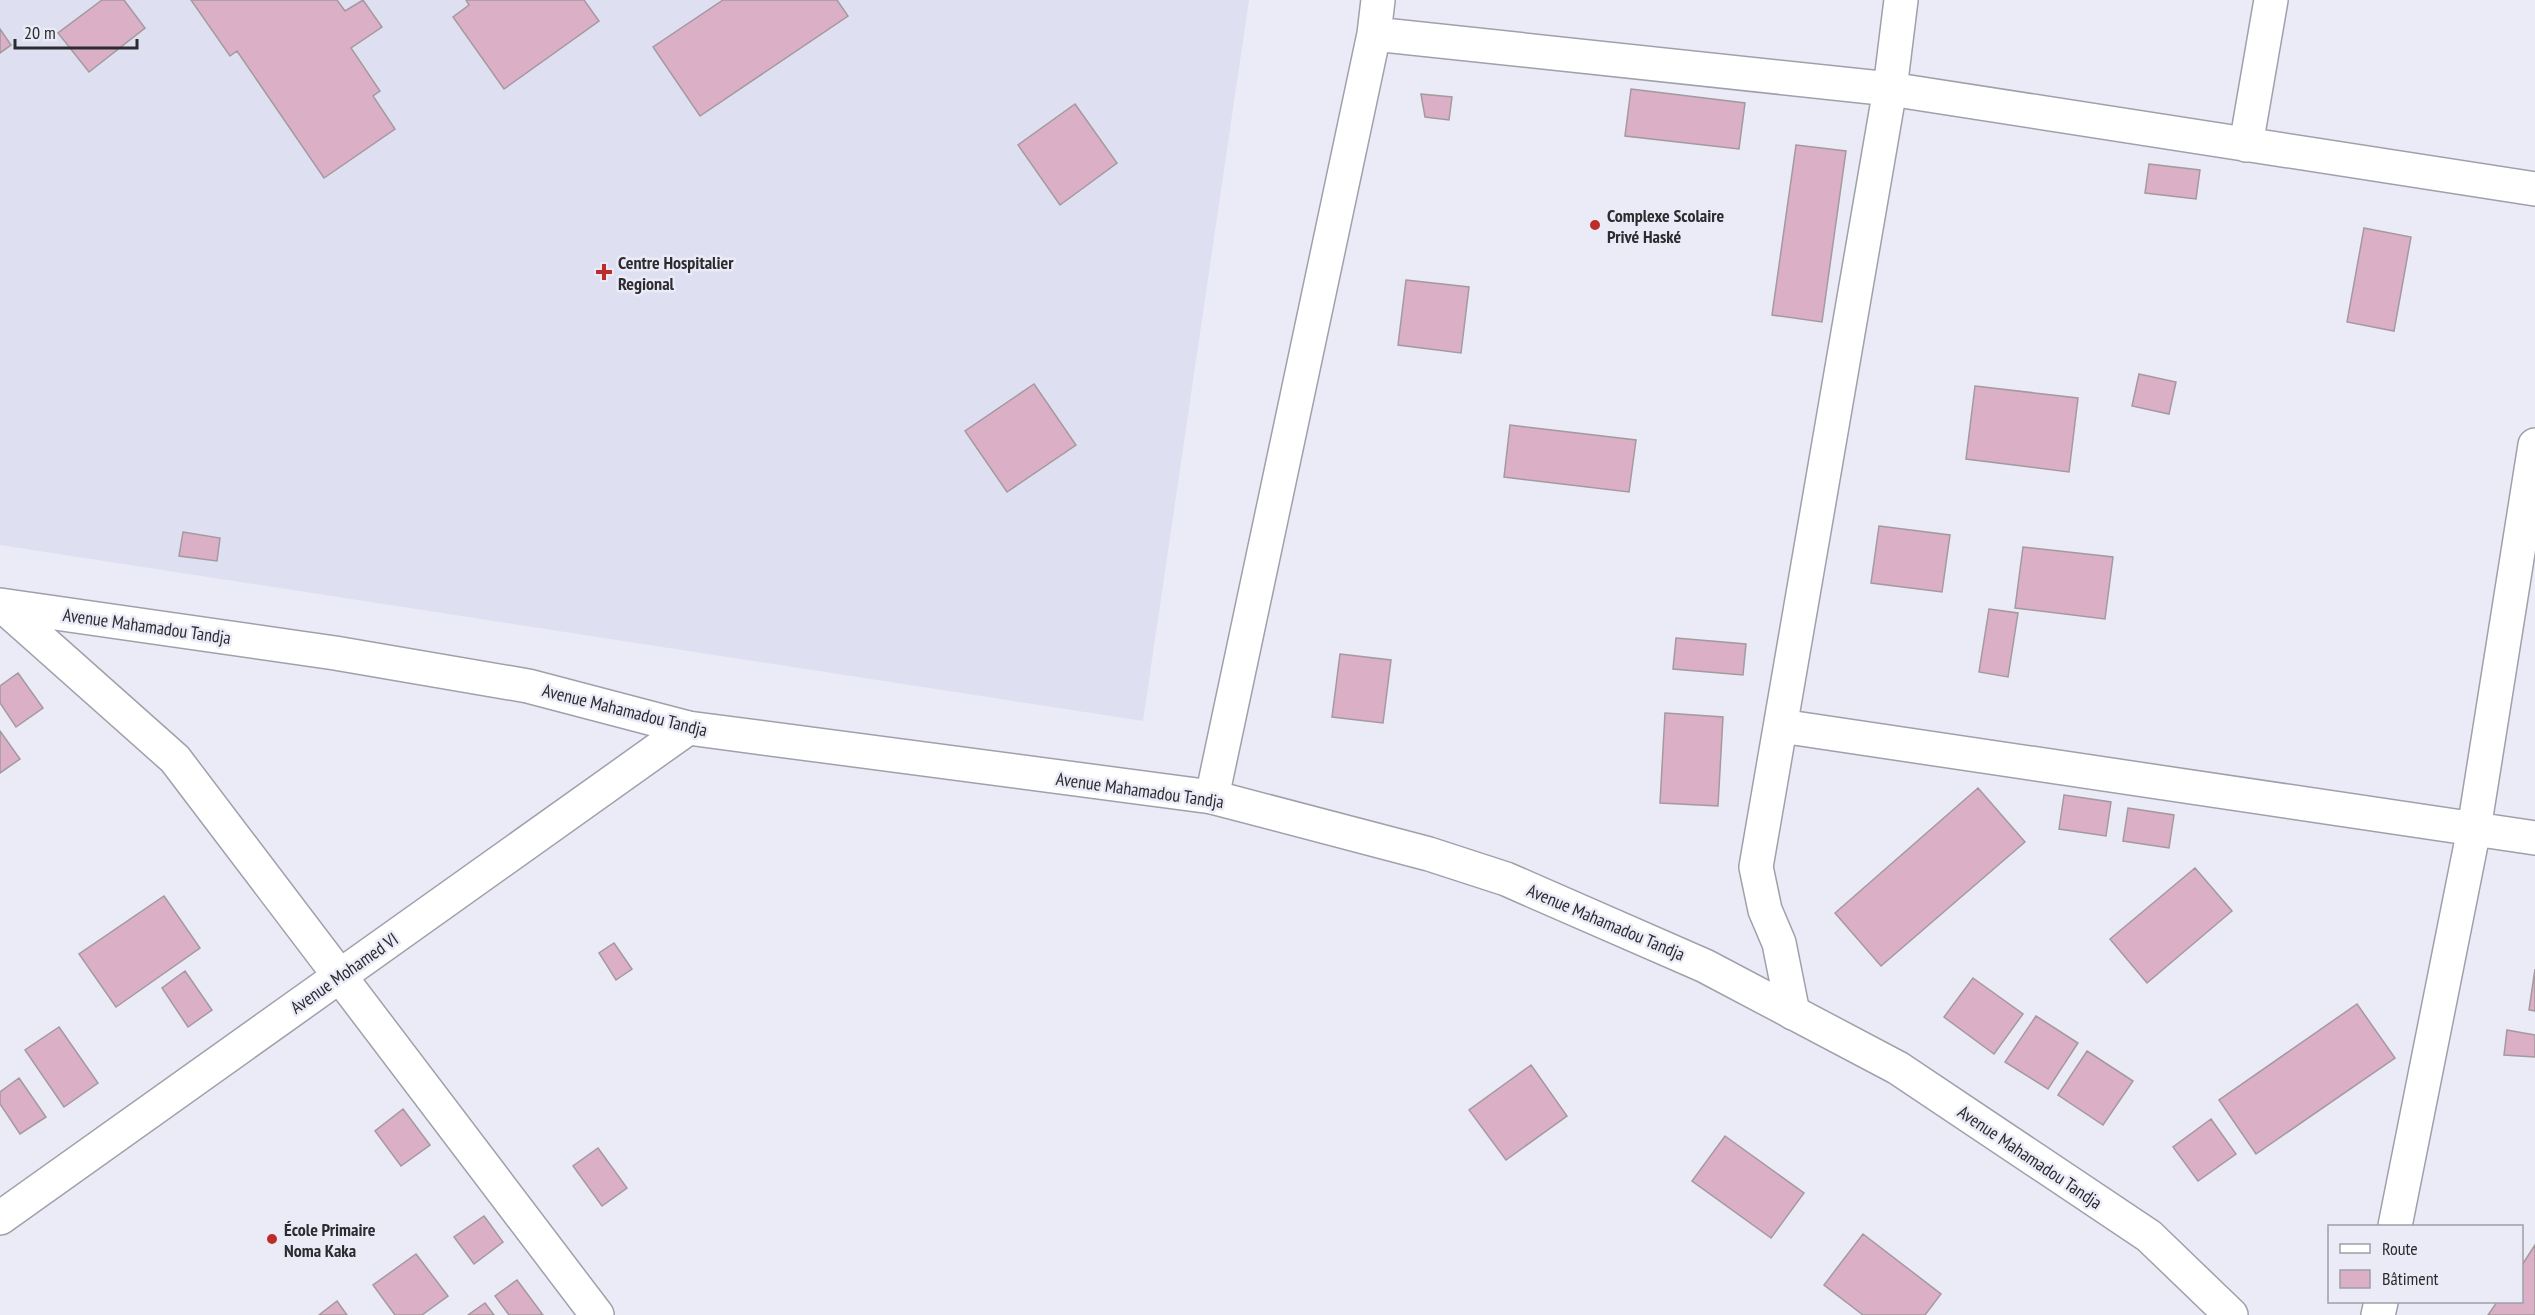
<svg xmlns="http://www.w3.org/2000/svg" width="2535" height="1315" viewBox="0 0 2535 1315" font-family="'PT Sans Narrow',sans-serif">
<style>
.built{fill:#dee0f2}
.building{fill:#dbafc6;stroke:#a4999f;stroke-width:1.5}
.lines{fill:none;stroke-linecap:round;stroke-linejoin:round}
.minor-casing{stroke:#9fa0aa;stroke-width:36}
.major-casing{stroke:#9fa0aa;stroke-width:36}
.minor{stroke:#fff;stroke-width:33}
.major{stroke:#fff;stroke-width:33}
.poi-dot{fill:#bc2d2a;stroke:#eaebf6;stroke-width:2}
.labels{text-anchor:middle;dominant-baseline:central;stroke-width:5;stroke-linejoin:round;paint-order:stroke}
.poi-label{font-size:18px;font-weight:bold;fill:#2c2c30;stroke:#eaebf6;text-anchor:start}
.street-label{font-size:18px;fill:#2c2c30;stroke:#eaebf6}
</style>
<rect width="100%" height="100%" fill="#eaebf6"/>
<path class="built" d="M0,0h1249l-106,721 -1143,-176z"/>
<path class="building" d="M102,0h22l21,28 -56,44 -31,-39z
M191,0h146l8,11 18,-11 19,27 -31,21 29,43 -7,5 22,33 -71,49 -87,-127 -7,5z
M466,0h118l15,21 -95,68 -51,-72 16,-12z
M723,0h114l11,16 -148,100 -47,-69z
M0,29l11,16 -11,8z
M1631,89l114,14 -6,46 -114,-13z
M1421,94l31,3 -3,23 -24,-3z
M1075,104l42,59 -57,42 -42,-60z
M1796,145l50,6 -24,171 -50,-7z
M2149,164l51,6 -4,29 -51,-6z
M2364,228l47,9 -17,94 -47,-9z
M1406,280l63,7 -8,66 -63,-8z
M2139,374l37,8 -7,32 -37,-8z
M1034,384l42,61 -69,47 -42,-61z
M1975,386l103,12 -9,74 -103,-13z
M1510,425l126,15 -7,52 -125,-15z
M1879,526l71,9 -8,57 -71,-9z
M183,532l37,6 -3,23 -38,-5z
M2023,547l90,10 -8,62 -90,-11z
M1989,609l29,4 -10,64 -29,-5z
M1676,638l70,6 -3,31 -70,-6z
M1340,654l51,6 -8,63 -51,-6z
M18,673l25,35 -27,19 -16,-24v-17z
M1665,713l58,4 -5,89 -58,-3z
M0,731l20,28 -20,14z
M1978,788l47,54 -144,124 -46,-53z
M2064,795l47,7 -5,34 -47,-7z
M2128,808l46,7 -5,33 -46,-7z
M2195,868l37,43 -85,72 -37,-44z
M164,896l36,52 -84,59 -37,-53z
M614,943l18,26 -16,11 -17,-27z
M2535,969v42l-6,-1z
M185,971l27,39 -24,17 -26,-39z
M1973,978l50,36 -29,40 -50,-37z
M2357,1004l38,54 -139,96 -37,-54z
M2036,1016l42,27 -30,46 -43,-27z
M59,1027l39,56 -34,24 -39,-57z
M2507,1030l28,5v22l-31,-2z
M2087,1051l46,30 -30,44 -45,-30z
M1531,1065l36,51 -61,44 -37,-50z
M19,1078l27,39 -26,17 -20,-30v-12z
M403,1109l27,36 -29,21 -26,-35z
M2211,1119l25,35 -38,27 -25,-34z
M1725,1136l79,57 -33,45 -79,-57z
M598,1148l29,40 -25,18 -29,-40z
M484,1216l19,26 -29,22 -20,-27z
M1863,1234l78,60 -16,21h-62l-39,-30z
M2535,1245v70h-47l9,-13h25v-37z
M416,1254l32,42 -26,19h-27l-22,-30z
M517,1280l26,35h-34l-14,-19z
M337,1301l10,14h-28z
M485,1303l9,12h-26z"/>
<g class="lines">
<defs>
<path id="minor" d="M1374,34l516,55 645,100
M2246,145l25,-145
M3,606l172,153 422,556
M1781,726l754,112
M1212,797l162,-763 4,-34
M1793,1013l-14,-70 -14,-33 -9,-43 134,-778 11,-89
M0,1218l688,-490
M2395,1226l79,-397 61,-384
M2378,1315l3,-13"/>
<path id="major" d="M0,605l335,48 193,33 160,42 524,69 217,57 77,25 199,87 193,102 251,168 82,79"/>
</defs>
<use href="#minor" class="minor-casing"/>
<use href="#major" class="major-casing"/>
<use href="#minor" class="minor"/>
<use href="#major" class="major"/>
</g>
<g class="poi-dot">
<circle cx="1595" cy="225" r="6"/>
<path d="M601 263h6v6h6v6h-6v6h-6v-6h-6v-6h6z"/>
<circle cx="272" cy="1239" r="6"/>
</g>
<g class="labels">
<g class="poi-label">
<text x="1607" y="215">Complexe Scolaire<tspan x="1607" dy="21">Privé Haské</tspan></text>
<text x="618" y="262">Centre Hospitalier<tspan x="618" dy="21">Regional</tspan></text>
<text x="284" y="1229">École Primaire<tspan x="284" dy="21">Noma Kaka</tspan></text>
</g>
<g class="street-label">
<text transform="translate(147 626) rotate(8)">Avenue Mahamadou Tandja</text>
<text transform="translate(625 710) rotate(14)">Avenue Mahamadou Tandja</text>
<text transform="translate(1140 790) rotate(8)">Avenue Mahamadou Tandja</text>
<text transform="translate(1606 922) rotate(23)">Avenue Mahamadou Tandja</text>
<text transform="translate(344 973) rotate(-35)">Avenue Mohamed VI</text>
<text transform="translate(2030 1157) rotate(34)">Avenue Mahamadou Tandja</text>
</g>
</g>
<rect x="2328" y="1225" width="195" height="78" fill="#eaebf6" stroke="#9e9fa7" stroke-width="1.5"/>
<rect x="2340" y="1244" width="30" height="9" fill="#ffffff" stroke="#9e9fa7" stroke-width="1.5"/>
<text x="2382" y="1255" font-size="18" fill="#2c2c30">Route</text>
<rect x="2340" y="1270" width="30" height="18" fill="#dbafc6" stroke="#9e9fa7" stroke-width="1.5"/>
<text x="2382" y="1285" font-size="18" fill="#2c2c30">Bâtiment</text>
<path d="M15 39v9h122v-9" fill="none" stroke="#2c2c30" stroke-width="3"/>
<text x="24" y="39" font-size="18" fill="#2c2c30" stroke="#eaebf6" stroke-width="4.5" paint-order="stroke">20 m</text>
</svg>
